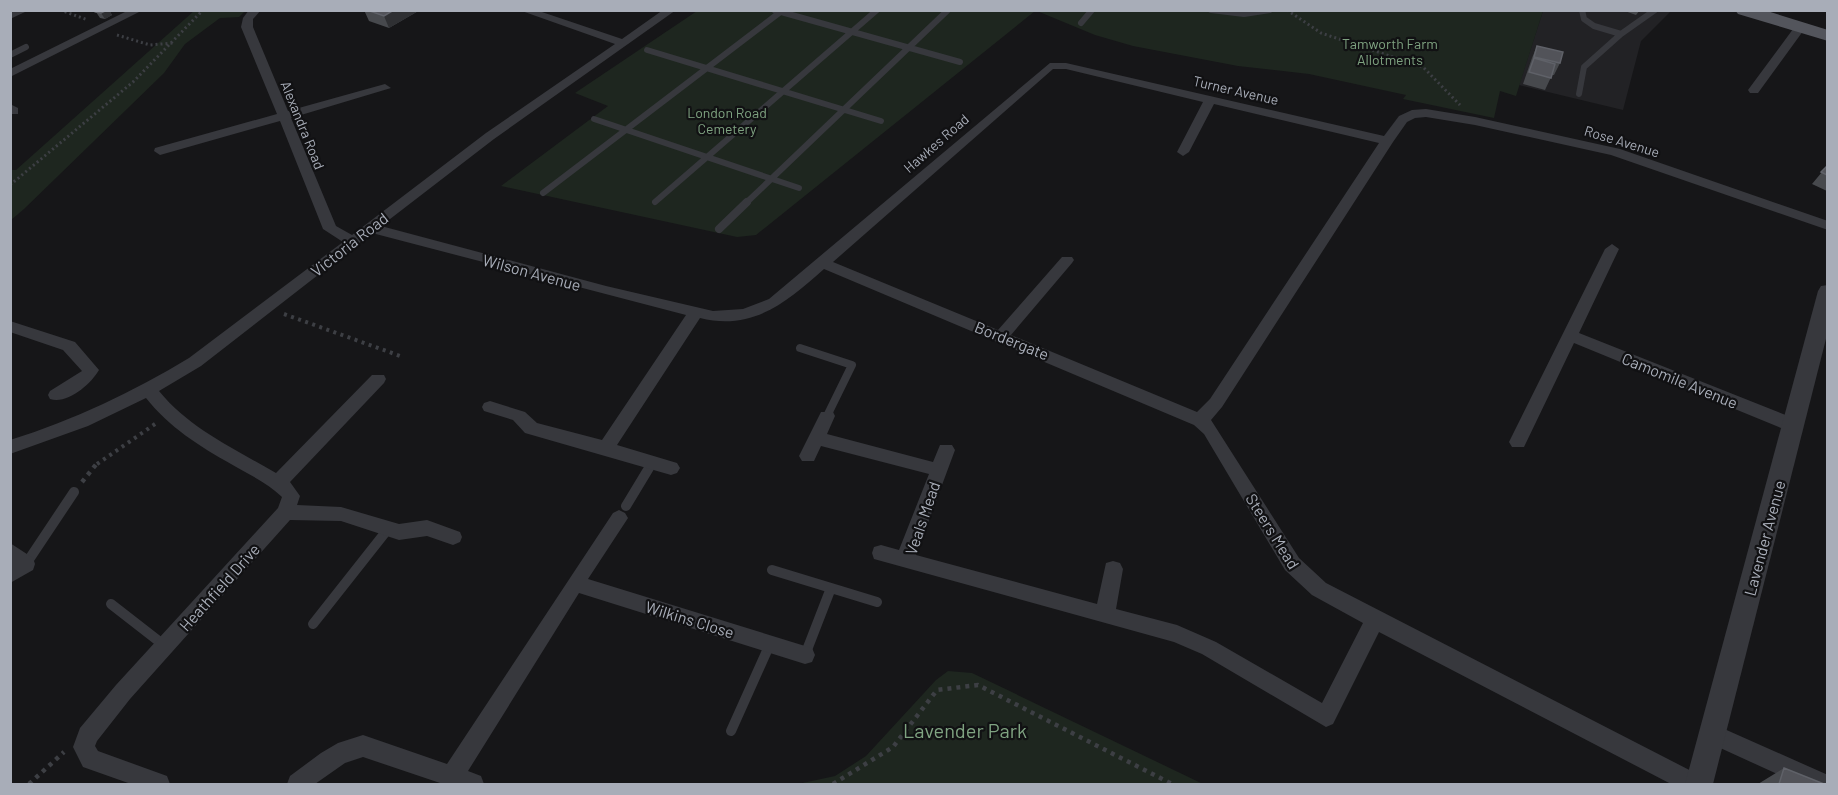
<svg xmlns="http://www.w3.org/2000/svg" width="1838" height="795" viewBox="0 0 1838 795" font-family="Barlow,sans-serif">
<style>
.built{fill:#222225}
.green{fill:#1e261f}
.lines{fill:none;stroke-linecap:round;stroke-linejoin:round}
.path-far2{stroke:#3d3f44;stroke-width:3;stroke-dasharray:2 3;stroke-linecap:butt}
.path-far1{stroke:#3d3f44;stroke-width:4;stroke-dasharray:3 4.5;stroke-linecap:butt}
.path{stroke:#3d3f44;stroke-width:4.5;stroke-dasharray:4 5;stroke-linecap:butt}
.service-far2{stroke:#37383d;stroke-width:6}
.service-far1{stroke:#37383d;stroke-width:8}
.service{stroke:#37383d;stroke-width:10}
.minor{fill:#37383d;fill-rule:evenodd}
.tertiary{fill:#37383d;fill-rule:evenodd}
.primary{fill:#53555c;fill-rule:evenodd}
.wall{fill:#47494d}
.shaded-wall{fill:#2f3033}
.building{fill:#525359;stroke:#5f6168;stroke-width:1.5}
.labels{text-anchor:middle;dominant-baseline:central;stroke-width:4.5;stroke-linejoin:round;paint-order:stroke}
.far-park-label{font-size:14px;fill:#7fa381;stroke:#111113}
.far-street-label{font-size:14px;fill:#a8adb8;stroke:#111113}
.street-label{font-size:16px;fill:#a8adb8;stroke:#111113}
.near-park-label{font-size:20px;fill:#7fa381;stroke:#111113}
</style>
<rect width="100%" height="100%" fill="#161618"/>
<path class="built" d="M1543,11h128l-30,30 -18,69 -104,-25z"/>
<path class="green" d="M195,10l50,1 -6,6 -19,1 -35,26 -21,29 -140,136 -13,11v-50h5z
M697,11h338l-279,224 -19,2 -236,-51 107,-80 -33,-13z
M1037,11h506l-27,85 -16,-5 -6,27 -91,-19 3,-4 -97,-21 -71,-8 -105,-20 -38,-11z
M948,671l24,2 231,111h-405l37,-8 31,-20 70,-76z"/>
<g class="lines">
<path class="path-far2" d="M60,10l28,10
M1287,10l34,23 102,34 37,38
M117,35l33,10 23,-2
M10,185l123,-103 70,-72"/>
<path class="path-far1" d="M284,314l119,43
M97,464l61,-42"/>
<path class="path" d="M82,482l16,-20
M29,784l35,-32
M833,784l60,-37 44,-57 41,-5 194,99"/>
<path class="service-far2" d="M774,10l186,52
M1211,10l33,4 26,-4
M1582,10l2,9 10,7 27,8
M1081,23l11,-13
M647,50l234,71
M10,55l16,-8
M1579,94l5,-27 37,-33 34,-24
M594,119l205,69
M543,193l240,-183
M655,202l222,-192
M745,204l203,-194"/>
<path class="service-far1" d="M719,229l28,-27
M800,348l52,17 -25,51"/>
<path class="service" d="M626,506l26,-43
M26,564l48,-72
M772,570l105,32
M111,604l54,42
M313,624l75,-95
M805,655l26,-67
M731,731l39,-87"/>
<path class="minor" d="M26,10l-1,2 -15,7v-8z
M129,10h14l-133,67v-8z
M249,10h12l-8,9v8l35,84 97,-27 6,4 -100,30 45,108 16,9 134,-102 129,-89 -96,-34h17l86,29 41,-29h13l-182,129 -113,87 225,60 107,25 30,-2 26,-10 281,-236h16l318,73 15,-20 13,-6 14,-1 49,8 145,32 208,72v9l-217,-75 -136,-30 -49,-8 -11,1 -8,4 -14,20 -171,265 -11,13 88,138 27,25 375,193 3,8h-33l-292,-152 -46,92 -7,3 -124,-73 -28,-12 -300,-83 -2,-6 2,-6 7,-2 18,5 30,-76 -108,-28 -7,15h-12l-3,-5 22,-44h12l2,4 -8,18 106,28 7,-17h12l3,5 -39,105 181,49 9,-41 7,-2 7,2 3,6 -7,40 61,16 39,17 106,61 41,-80 -51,-28 -27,-25 -81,-136 -10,-9 -370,-156c-37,33 -71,62 -124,49l-83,127 60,18 3,5 -3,5 -6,2 -146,-42 -12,-13 -29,-9 -2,-4 2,-4 6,-2 35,11 12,11 65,17 84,-125 -314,-82 -171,133 -42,25c31,38 76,58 117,82l96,-98h12l2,4 -2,4 -94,99 10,14 -3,9 44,2 58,17 28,-4 33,12 2,5 -2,5 -7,3 -26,-9 -28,4 -58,-19 -51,-1 -160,179 -33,42 -2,5 3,5 69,25 3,8h-39l-48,-17 -10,-20 7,-19 36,-43 162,-177 4,-11c-14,-14 -34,-23 -51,-33 -32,-18 -62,-37 -85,-66l-58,28 -78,28v-14c64,-20 123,-48 179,-82l154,-116 -20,-13 -43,-108 -120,34 -6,-4 1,-3 122,-34 -36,-87 2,-9zM1053,69h13l137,33 -26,50 6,4 6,-4 25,-48 165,39 -169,256 -13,13 -186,-77 61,-72 2,-3 -2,-3h-10l-64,73 -165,-68z
M1796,25l10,2 -48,66h-8l-2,-3z
M10,104l8,4v6h-8z
M1612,244l7,5 -40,84 219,87 2,5 -2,5h-12l-212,-87 -50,104h-12l-3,-5 96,-193z
M10,321l65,21 24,28c-8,14 -32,35 -49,29l-2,-4 2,-4 32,-20 -19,-21 -53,-18z
M619,510l6,3 3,5 -40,61 217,67 7,2 3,7 -3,7 -7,2 -226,-71 -111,178 13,5 3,8h-41l-80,-27 -18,6 -30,21h-28l3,-8 31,-23 17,-10 25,-8 84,29 166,-251z
M10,543l23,15 2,6 -2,6 -23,13z
M1713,724l115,51v9h-29l-94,-43 -3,-7 3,-7z"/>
<path class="tertiary" d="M1828,285v46l-115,453h-28l133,-493 3,-5z"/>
<path class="primary" d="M1735,10h29l64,20v11l-90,-27z"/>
</g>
<path class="wall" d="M99,10h10l3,5 -7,4 -5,-1 -4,-6z
M364,10h56l-31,18 -20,-7z
M1622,10h18l-4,5z
M1537,46l23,17 -6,12h-2l-7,15 -22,-6 9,-26z
M1827,166v25l-15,-7z
M1784,768l40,16h-66z"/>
<path class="shaded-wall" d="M107,10h2l3,5 -7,4 -4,-6z
M394,10h26l-31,18 -5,-12z"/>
<path class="building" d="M99,10h8l-6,3 -5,-1z
M367,10h27l-10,6z
M1537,46l26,6 -3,11 -26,-6z
M1534,58l21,6 -4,14 -22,-6z
M1827,166v9l-6,-3z
M1784,768l40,16h-45z"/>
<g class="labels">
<g class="far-park-label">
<text x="1390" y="43">Tamworth Farm<tspan x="1390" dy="16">Allotments</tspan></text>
<text x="727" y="112">London Road<tspan x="727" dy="16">Cemetery</tspan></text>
</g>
<g class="far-street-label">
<text transform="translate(1236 90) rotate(13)">Turner Avenue</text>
<text transform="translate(303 125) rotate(68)">Alexandra Road</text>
<text transform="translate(1622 141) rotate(17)">Rose Avenue</text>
<text transform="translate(936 143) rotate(-41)">Hawkes Road</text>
</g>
<g class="street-label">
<text transform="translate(349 244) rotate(-38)">Victoria Road</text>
<text transform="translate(532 272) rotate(15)">Wilson Avenue</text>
<text transform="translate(1012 340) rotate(22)">Bordergate</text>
<text transform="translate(1680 380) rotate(22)">Camomile Avenue</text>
<text transform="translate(922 518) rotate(-71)">Veals Mead</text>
<text transform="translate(1273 531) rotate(58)">Steers Mead</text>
<text transform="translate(1764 538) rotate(-75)">Lavender Avenue</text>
<text transform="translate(219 587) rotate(-48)">Heathfield Drive</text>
<text transform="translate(690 619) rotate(17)">Wilkins Close</text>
</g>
<g class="near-park-label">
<text x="965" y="730">Lavender Park</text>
</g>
</g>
<rect width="1838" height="795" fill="none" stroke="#a8adb8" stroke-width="24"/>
</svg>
